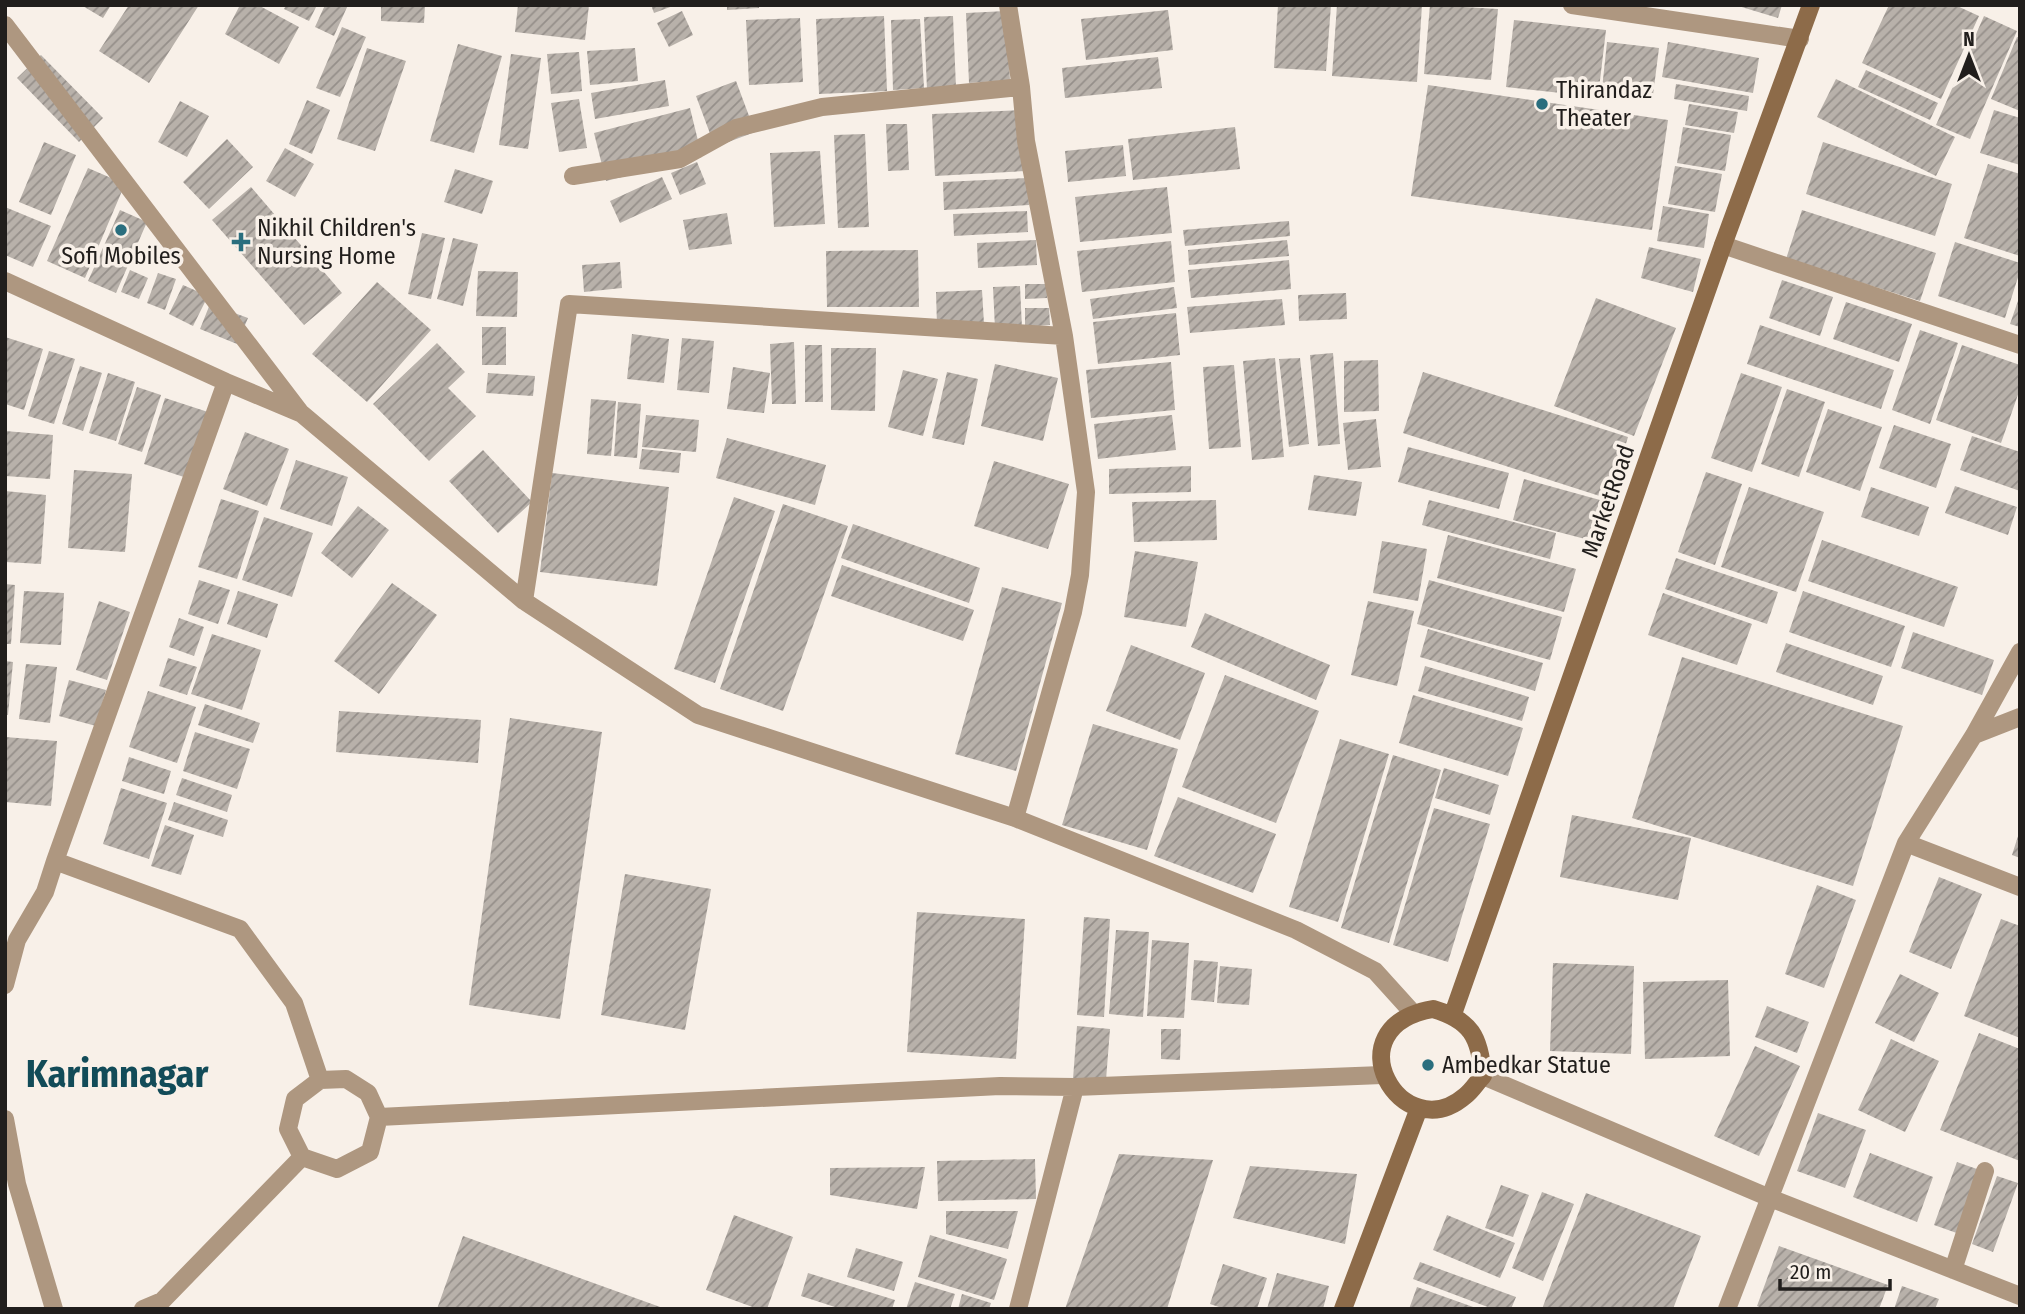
<svg xmlns="http://www.w3.org/2000/svg" width="2025" height="1314" viewBox="0 0 2025 1314" font-family="'Fira Sans Condensed',sans-serif">
<style>
.building{fill:url(#building-hatch)}
.lines{fill:none;stroke-linecap:round;stroke-linejoin:round}
.street{stroke:#ae9780;stroke-width:18}
.secondary{stroke:#8d6b49;stroke-width:18}
.poi-dot{fill:#2a6e7e;stroke:#f8f0e8;stroke-width:2.5}
.labels{text-anchor:middle;dominant-baseline:central;stroke-width:7;stroke-linejoin:round;paint-order:stroke}
.poi-label{font-size:24px;fill:#211e1c;stroke:#f8f0e8;text-anchor:start}
.street-label{font-size:24px;fill:#211e1c;stroke:#f8f0e8}
.town-label{font-size:38px;font-weight:bold;fill:#124b58;stroke:#f8f0e8}
</style>
<defs>
<pattern id="building-hatch" width="6" height="6" patternUnits="userSpaceOnUse" patternTransform="scale(1.75)"><rect width="6" height="6" fill="#b8b1aa"/><path d="M-1 1l2-2M0 6l6-6M5 7l2-2" fill="none" stroke="#958f8a"/></pattern>
</defs>
<rect width="100%" height="100%" fill="#f8f0e8"/>
<path class="building" d="M81,5h30l-8,13z
M129,5h70l-50,78 -50,-32z
M240,5h18l41,22 -20,37 -54,-30z
M286,5h31l-8,16 -25,-12z
M325,5h23l-14,31 -19,-9z
M381,5h44l-1,18 -43,-2z
M518,5h71l-4,35 -70,-8z
M651,5h22v1l-19,7z
M727,5h32v3l-32,2z
M1278,5h53l-5,66 -52,-3z
M1337,5h85l-5,77 -85,-6z
M1430,5l68,4 -7,71 -67,-6z
M1735,5h47l-4,13z
M1889,5h66l24,11 -38,83 -79,-36z
M1168,10l5,40 -87,10 -5,-41z
M682,11l11,24 -24,12 -12,-24z
M1006,11l4,69 -41,3 -3,-70z
M884,16l3,75 -68,3 -3,-75z
M953,16l3,72 -29,2 -3,-73z
M1984,16l33,15 -47,108 -34,-14z
M800,18l3,64 -54,3 -3,-65z
M920,19l4,69 -31,2 -2,-70z
M1514,20l92,10 -8,67 -92,-10z
M342,27l24,10 -26,60 -24,-9z
M2017,37l3,1v73l-29,-12z
M1607,42l52,6 -6,47 -51,-6z
M1668,42l91,16 -6,35 -91,-16z
M458,44l44,12 -28,97 -44,-12z
M367,48l39,13 -31,90 -38,-12z
M635,48l3,33 -48,4 -3,-34z
M579,52l3,39 -31,3 -4,-40z
M511,54l30,4 -13,91 -29,-4z
M41,55l62,63 -24,24 -62,-64z
M1158,57l4,31 -97,10 -3,-30z
M1866,70l72,33 -8,17 -72,-33z
M1836,79l119,58 -19,39 -119,-59z
M665,80l4,26 -74,13 -4,-26z
M736,81l19,51 -40,15 -19,-51z
M1676,84l73,12 -2,15 -73,-12z
M1428,85l240,35 -16,110 -241,-34z
M579,99l8,49 -28,4 -8,-49z
M307,100l23,10 -18,44 -23,-10z
M180,101l29,15 -22,41 -29,-15z
M1689,104l49,8 -4,21 -49,-8z
M690,108l12,49 -96,24 -12,-48z
M1022,110l3,61 -90,5 -3,-62z
M1994,110l26,8v47l-40,-12z
M886,124h21l2,46 -21,1z
M1235,127l5,42 -107,11 -5,-41z
M1683,127l48,8 -6,36 -48,-8z
M865,134l4,93 -31,1 -4,-93z
M227,139l26,28 -44,42 -26,-27z
M44,142l32,13 -25,60 -32,-13z
M1823,142l129,42 -17,52 -129,-42z
M1123,145l3,31 -58,6 -3,-31z
M285,148l29,16 -19,33 -29,-16z
M820,151l5,73 -51,3 -4,-74z
M697,162l9,22 -26,11 -9,-22z
M1988,164l32,10v82l-56,-18z
M1675,166l47,8 -7,38 -47,-8z
M88,168l37,16 -40,94 -38,-17z
M455,169l38,12 -11,33 -38,-12z
M662,177l10,22 -52,24 -10,-22z
M1028,178l1,27 -85,5 -1,-28z
M251,187l91,106 -38,32 -92,-105z
M1167,187l5,46 -92,9 -5,-45z
M1663,206l46,8 -5,34 -47,-7z
M5,207l46,19 -18,41 -28,-12z
M120,210l27,12 -31,71 -28,-12z
M1802,210l134,43 -16,48 -134,-42z
M1027,211l1,21 -74,4 -1,-22z
M727,213l5,31 -43,6 -6,-30z
M1289,221l1,15 -105,10 -2,-16z
M422,233l23,5 -14,61 -23,-5z
M453,238l25,6 -15,62 -26,-7z
M1036,240l1,25 -59,3 -1,-25z
M1287,240l2,16 -100,9 -1,-15z
M1171,241l4,41 -93,10 -5,-41z
M1955,242l65,21v8l-15,47 -67,-22z
M1649,247l52,12 -8,33 -52,-14z
M918,250l1,57h-92l-1,-56z
M1289,260l2,29 -100,9 -3,-28z
M620,262l2,26 -38,4 -2,-27z
M130,270l18,8 -9,21 -18,-7z
M478,271l40,1 -1,45 -41,-1z
M158,273l18,6 -11,31 -18,-7z
M1782,280l51,17 -13,39 -51,-18z
M377,282l54,48 -64,72 -55,-48z
M1025,284h22v14l-22,1z
M183,285l25,11 -15,30 -24,-12z
M1020,286l2,42 -27,1 -2,-42z
M1174,287l3,21 -84,11 -3,-20z
M982,290l2,34 -47,2 -1,-34z
M1346,293l1,26 -48,2 -1,-26z
M1596,298l80,30 -42,108 -80,-30z
M2019,298h1v29l-10,-3z
M1282,299l3,26 -95,8 -3,-26z
M1846,302l66,22 -13,38 -66,-23z
M210,304l38,14 -11,26 -37,-15z
M1025,308h24l1,17 -25,2z
M1176,313l4,42 -82,9 -5,-42z
M1760,325l134,45 -13,39 -134,-45z
M482,327h24v38h-24z
M1920,330l38,13 -28,81 -38,-14z
M632,334l37,5 -5,44 -37,-4z
M5,337l38,12 -19,61 -19,-6z
M682,338l32,3 -5,52 -32,-3z
M794,342l2,62h-24l-2,-60z
M437,343l28,29 -17,16 28,28 -47,45 -56,-57z
M805,345h17l1,57h-18z
M1962,345l58,20v24l-19,54 -65,-23z
M831,348h45l-1,63 -44,-1z
M49,351l26,8 -21,65 -26,-8z
M1333,353l7,91 -22,2 -8,-91z
M1275,358l9,99 -32,3 -9,-99z
M1300,358l9,86 -20,3 -10,-88z
M1378,360l1,51 -35,1v-51z
M1171,362l4,48 -84,8 -5,-48z
M995,364l63,14 -15,63 -62,-15z
M1234,365l7,82 -32,2 -6,-82z
M80,366l22,7 -19,58 -21,-7z
M733,367l37,6 -6,40 -37,-4z
M903,370l35,9 -15,57 -35,-9z
M947,372l31,7 -14,66 -32,-7z
M1423,372l205,65 -19,62 -206,-66z
M108,373l27,9 -19,59 -27,-8z
M488,373l47,3 -2,20 -47,-3z
M1741,373l41,14 -30,85 -41,-14z
M137,387l24,8 -19,57 -24,-8z
M1787,389l38,13 -26,75 -38,-13z
M165,398l43,14 -21,66 -43,-14z
M591,399l25,2 -5,55 -24,-2z
M618,402l23,2 -4,54 -23,-2z
M1828,409l54,18 -22,64 -54,-19z
M646,415l53,5 -3,32 -54,-5z
M1172,415l4,35 -78,9 -4,-35z
M1376,419l5,48 -33,3 -5,-47z
M1894,425l57,19 -15,44 -57,-20z
M5,431l48,4 -3,44 -45,-3z
M245,432l44,17 -22,57 -44,-17z
M1972,436l48,16v39l-60,-21z
M727,438l99,27 -11,40 -99,-27z
M1408,447l101,26 -10,36 -101,-27z
M642,449l39,4 -2,20 -40,-4z
M483,450l49,52 -34,31 -49,-52z
M296,460l52,17 -16,49 -52,-17z
M994,461l75,23 -21,65 -74,-23z
M1191,466v26l-82,2v-25z
M74,470l58,4 -7,78 -57,-4z
M1706,472l36,12 -27,81 -37,-13z
M552,473l117,14 -12,99 -117,-14z
M1314,475l48,7 -6,34 -48,-6z
M1524,479l76,21 -11,40 -76,-20z
M1955,486l62,21 -9,28 -63,-22z
M1749,487l75,25 -28,80 -75,-25z
M1871,487l58,20 -10,29 -58,-19z
M5,491l41,4 -5,69 -36,-2z
M734,497l41,14 -60,172 -41,-14z
M221,499l38,12 -22,68 -39,-12z
M1216,500l1,40 -83,2 -2,-40z
M1429,500l127,33 -6,26 -128,-34z
M783,504l65,22 -65,185 -63,-22z
M358,506l31,24 -37,48 -31,-25z
M264,517l49,16 -21,64 -50,-17z
M853,524l127,44 -11,35 -128,-45z
M1448,535l128,34 -12,43 -127,-34z
M1822,540l136,47 -14,40 -136,-46z
M1382,541l45,8 -9,52 -45,-8z
M1135,551l63,11 -12,65 -62,-10z
M1676,558l102,34 -11,32 -102,-35z
M842,565l132,45 -11,31 -132,-45z
M199,580l31,10 -12,34 -30,-10z
M1429,580l133,37 -12,43 -133,-36z
M392,583l45,32 -58,79 -45,-33z
M5,584l10,1 -4,59h-6z
M1002,587l60,16 -46,168 -61,-17z
M24,591l40,2 -3,52 -41,-2z
M238,591l40,13 -11,34 -40,-14z
M1803,591l102,35 -14,41 -102,-35z
M1663,593l89,31 -15,41 -89,-30z
M99,601l31,11 -23,68 -31,-10z
M1368,601l46,10 -17,75 -46,-11z
M1205,613l125,52 -14,35 -125,-53z
M179,618l25,9 -10,29 -25,-9z
M1428,629l115,34 -8,28 -115,-34z
M1913,632l81,28 -12,35 -81,-27z
M212,634l49,16 -19,60 -51,-16z
M1786,643l97,33 -10,29 -97,-33z
M1131,645l74,28 -25,67 -74,-29z
M1682,657l221,69 -50,160 -221,-68z
M168,658l29,9 -10,28 -28,-9z
M5,661l8,1 -5,53h-3z
M26,664l31,3 -7,56 -31,-4z
M1425,666l104,31 -7,24 -104,-30z
M1225,675l94,36 -43,112 -94,-36z
M69,680l37,10 -10,36 -37,-10z
M148,691l48,16 -19,56 -48,-16z
M1413,695l110,33 -15,48 -109,-33z
M205,704l55,19 -7,20 -55,-18z
M339,711l142,9 -3,43 -142,-11z
M510,718l92,14 -42,287 -91,-14z
M1093,724l85,25 -31,101 -85,-25z
M195,732l55,17 -13,40 -54,-18z
M5,737l52,4 -6,65 -46,-4z
M1340,739l49,15 -51,168 -49,-15z
M1393,755l48,15 -52,173 -48,-15z
M129,757l42,14 -7,23 -42,-13z
M1444,768l55,17 -9,30 -55,-17z
M182,778l50,17 -5,17 -51,-17z
M121,788l46,15 -18,56 -46,-15z
M1178,797l98,37 -23,59 -99,-37z
M174,802l54,18 -5,17 -55,-17z
M1434,808l56,16 -42,138 -55,-17z
M1572,815l119,23 -13,62 -118,-23z
M165,825l29,10 -13,40 -30,-9z
M2019,833h1v25l-8,-3z
M625,874l86,15 -26,141 -84,-15z
M1939,877l43,17 -31,75 -42,-17z
M1817,885l39,15 -32,88 -39,-14z
M917,912l108,7 -9,140 -109,-7z
M1084,917l26,2 -6,98 -27,-2z
M2001,919l19,7v112l-56,-22z
M1116,930l33,2 -6,85 -34,-3z
M1152,940l37,3 -5,75 -37,-2z
M1194,960l24,2 -4,40 -23,-2z
M1553,963l81,3 -3,88 -81,-3z
M1220,966l32,3 -3,36 -32,-2z
M1900,974l39,19 -25,49 -39,-19z
M1728,980l2,76 -85,3 -2,-77z
M1767,1006l42,16 -12,31 -42,-16z
M1077,1026l33,3 -4,51 -33,-1z
M1161,1029h20l-1,31 -19,-1z
M1979,1033l41,16v112l-80,-31z
M1891,1039l48,22 -34,71 -47,-22z
M1755,1046l45,20 -41,90 -45,-20z
M1818,1113l48,17 -21,58 -48,-17z
M1870,1153l63,24 -16,45 -64,-25z
M1119,1154l94,6 -46,149h-102z
M1035,1159l1,40 -98,2 -1,-40z
M1957,1162l34,12 -23,63 -34,-12z
M1250,1166l107,8 -12,70 -112,-26z
M925,1167l-8,42 -87,-14v-27z
M1997,1176l21,7 -25,69 -21,-8z
M1501,1185l28,10 -16,42 -28,-9z
M1542,1192l32,12 -31,77 -31,-13z
M1586,1193l115,43 -28,73h-131z
M946,1211h72l-10,38 -62,-15z
M734,1215l59,22 -26,72h-9l-52,-19z
M1447,1215l68,28 -15,35 -67,-28z
M930,1235l77,24 -13,41 -76,-23z
M463,1236l200,72v1h-226z
M1779,1246l109,39 -9,24h-115l-7,-3z
M856,1248l47,14 -9,29 -47,-14z
M1420,1262l96,35 -5,12h-18l-80,-30z
M1223,1264l44,14 -10,31h-32l-15,-5z
M808,1273l87,27 -3,9h-51l-40,-13z
M1277,1273l52,13 -6,23h-56z
M915,1282l40,12 -5,15h-44z
M1902,1286l37,13 -4,10h-41z
M1417,1287l59,21v1h-67z
M962,1294l29,9 -2,6h-31z"/>
<g class="lines">
<path class="street" d="M1008,5l13,82 5,54 38,195 22,156 -6,83 -7,37 -58,206
M1572,5l228,34
M5,25l295,387
M573,176l107,-17 56,-31 86,-21 199,-20
M1723,245l297,100
M5,281l221,101 76,32 222,187 174,114 317,103 281,112 79,41 38,42
M226,382l-171,479 185,68 54,74 26,77
M524,601l45,-297 495,32
M1974,735l46,-18
M1906,843l114,44
M5,985l12,-45 28,-48 10,-31
M1483,1076l287,122 250,98
M346,1079l22,14 11,24 -9,35 -33,17 -35,-12 -14,-28 7,-30 25,-19z
M379,1117l621,-31 75,1 307,-12
M5,1119l12,65 37,125
M1953,1270l32,-99
M143,1309l19,-8 140,-144
M1018,1309l57,-222
M1727,1309l179,-466 68,-108 46,-83"/>
<path class="secondary" d="M1433,1009c38,11 47,28 50,67 -6,6 -11,15 -18,20 -63,54 -135,-69 -32,-87z
M1453,1014l270,-769 88,-240
M1343,1309l76,-201"/>
</g>
<g class="poi-dot">
<circle cx="1542" cy="104" r="7"/>
<circle cx="121" cy="230" r="7"/>
<path d="M237.5 231.5h7v7h7v7h-7v7h-7v-7h-7v-7h7z"/>
<circle cx="1428" cy="1065" r="7"/>
</g>
<g class="labels">
<g class="poi-label">
<text x="1556" y="90">Thirandaz<tspan x="1556" dy="28">Theater</tspan></text>
<text x="257" y="228">Nikhil Children's<tspan x="257" dy="28">Nursing Home</tspan></text>
<text x="121" y="256" text-anchor="middle">Sofi Mobiles</text>
<text x="1442" y="1065">Ambedkar Statue</text>
</g>
<g class="street-label">
<text transform="translate(1608 501) rotate(-71)">MarketRoad</text>
</g>
<g class="town-label">
<text x="117" y="1074">Karimnagar</text>
</g>
</g>
<rect width="2025" height="1314" fill="none" stroke="#211e1c" stroke-width="14"/>
<g transform="translate(1969 56)" stroke="#f8f0e8" stroke-width="5" paint-order="stroke">
<path d="M0-5L12 26L0 18L-12 26Z" fill="#211e1c"/>
<text y="-10" font-size="19" font-weight="bold" text-anchor="middle" fill="#211e1c">N</text>
</g>
<path d="M1780 1279v10h110v-10" fill="none" stroke="#211e1c" stroke-width="3.5"/>
<text x="1790" y="1279" font-size="21" fill="#211e1c" stroke="#f8f0e8" stroke-width="5" paint-order="stroke">20 m</text>
</svg>
